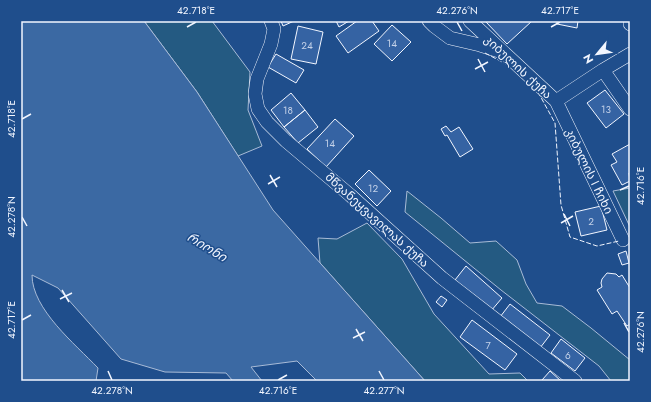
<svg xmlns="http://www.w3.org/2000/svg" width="651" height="402" viewBox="0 0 651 402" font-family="Jost,'Noto Sans Georgian',sans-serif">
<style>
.green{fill:#245a82;stroke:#a8bbd7}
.water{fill:#3b69a3;stroke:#a8bbd7}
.building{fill:#3563a3;stroke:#f2f6ff}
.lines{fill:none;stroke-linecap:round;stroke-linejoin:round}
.minor-casing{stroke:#f2f6ff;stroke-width:14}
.minor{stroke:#1f4e8c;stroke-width:13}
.fence{stroke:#f2f6ff;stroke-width:1;stroke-dasharray:5 2;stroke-linecap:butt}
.ticks{fill:none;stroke:#f2f6ff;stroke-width:1.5}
.labels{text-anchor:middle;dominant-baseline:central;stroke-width:3;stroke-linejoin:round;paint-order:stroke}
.number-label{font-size:10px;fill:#c3d1e8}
.street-label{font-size:12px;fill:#f2f6ff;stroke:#1f4e8c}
.water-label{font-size:13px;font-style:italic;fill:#f2f6ff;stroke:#1f4e8c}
.neatline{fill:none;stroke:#f2f6ff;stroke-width:1.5}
.ticks-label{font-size:10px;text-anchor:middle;fill:#f2f6ff}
</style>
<rect width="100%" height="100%" fill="#1f4e8c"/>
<path class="green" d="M144,21h68l38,51 -2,38 14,36 -24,10 -41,-64z
M630,188v39l-17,-36z
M407,191l34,27 29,25 26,-2 21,19 9,24 11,19 25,3 29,22 39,32v21h-19l-12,-15 -98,-76 -96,-78z
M367,223l35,36 32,55 55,60 31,-1 8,8h-103l-105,-118 -2,-25 19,1z"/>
<path class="water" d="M21,21h123l53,71 76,118 152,171h-108l-20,-20 -46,6 11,14h-29l-7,-8 -61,-1 -44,-13 -63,-71 -26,-13c0,34 43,69 66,93l-2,13h-75z"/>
<path class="building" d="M281,21h13l-11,5z
M336,21h13l-10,6z
M357,21h15l7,10 -31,22 -12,-17z
M485,21h47l-25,23z
M557,21h21l-1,7 -20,-4z
M392,25l19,17 -19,19 -18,-17z
M298,26l25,6 -7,32 -25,-5z
M276,54l28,16 -8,13 -28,-16z
M605,90l19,24 -18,14 -19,-25z
M291,93l14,17 -21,17 -13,-17z
M305,110l13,17 -20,16 -14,-16z
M335,119l19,17 -28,31 -19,-18z
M446,126l5,6 8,-5 14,22 -13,8 -13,-22 -2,1 -4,-7z
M630,144v28l-1,1 1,8 -8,4 -11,-20 6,-3 -5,-8z
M369,170l22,21 -14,15 -22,-22z
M601,206l6,24 -26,6 -6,-24z
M626,251l3,12 -7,2 -4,-11z
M466,266l36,32 -11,13 -36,-31z
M607,273l9,1 3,3 3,-2 8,13v36l-3,2 -10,-15 -5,3 -15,-24 5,-3 -1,-4 1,-4z
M441,296l6,4 -5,7 -6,-5z
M510,304l40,31 -10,13 -40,-31z
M472,320l45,34 -12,16 -45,-33z
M561,339l24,19 -10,13 -24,-18z
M550,371l11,10h-17l-2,-1z"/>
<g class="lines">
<defs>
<path id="minor" d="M271,21l3,8 -3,15 -14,35 -2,15 3,15 9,13 19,19 64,54 92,83 133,103
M429,21l5,5 16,12 30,7 19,6
M470,21l86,80 67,139
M630,21v3
M603,70l27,39
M556,101l47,-31 27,-16"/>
</defs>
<use href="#minor" class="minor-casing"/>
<use href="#minor" class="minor"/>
<path class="fence" d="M485,53l21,11
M538,92l17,31 6,82 9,32 27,9 22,-5"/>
</g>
<path class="ticks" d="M457,22l5,9M187,27l9,-5M551,27l9,-5M478,59l7,13M475,69l13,-7M22,119l9,-5M270,175l7,12M268,184l12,-7M620,190l9,-4M564,214l6,12M22,217l5,9M561,223l12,-7M62,290l7,12M60,299l12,-6M22,320l9,-5M624,323l5,9M356,329l7,12M353,338l12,-6M108,371l4,9M379,371l5,9M278,380l9,-5"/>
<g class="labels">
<g class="number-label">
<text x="392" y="43">14</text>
<text x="307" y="45">24</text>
<text x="606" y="109">13</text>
<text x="288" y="110">18</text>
<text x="330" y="143">14</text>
<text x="373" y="188">12</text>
<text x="591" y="221">2</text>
<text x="488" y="345">7</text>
<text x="568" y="355">6</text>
</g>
<g class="street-label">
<text transform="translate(518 67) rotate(43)">კიბულის ქუჩა</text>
<text transform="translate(589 171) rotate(64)">კიბულის I ჩიხი</text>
<text transform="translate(377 220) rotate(42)">მწვანეყვავილას ქუჩა</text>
</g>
<g class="water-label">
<text transform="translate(207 247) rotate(31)">რიონი</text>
</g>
</g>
<rect width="651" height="402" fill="none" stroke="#1f4e8c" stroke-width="44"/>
<g transform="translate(597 54) rotate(241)" stroke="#1f4e8c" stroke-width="3" paint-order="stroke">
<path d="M0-3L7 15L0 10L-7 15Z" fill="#f2f6ff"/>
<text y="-6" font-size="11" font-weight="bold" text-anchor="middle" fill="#f2f6ff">N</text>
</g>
<rect x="22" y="22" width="607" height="358" class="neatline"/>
<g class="ticks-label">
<text x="196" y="14">42.718°E</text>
<text x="457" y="14">42.276°N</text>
<text x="560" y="14">42.717°E</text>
<text transform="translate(11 119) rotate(-90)" y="4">42.718°E</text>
<text transform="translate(640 186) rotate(-90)" y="4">42.716°E</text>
<text transform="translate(11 217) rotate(-90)" y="4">42.278°N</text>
<text transform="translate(11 320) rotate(-90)" y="4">42.717°E</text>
<text transform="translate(640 332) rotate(-90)" y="4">42.276°N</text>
<text x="112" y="394">42.278°N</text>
<text x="278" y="394">42.716°E</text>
<text x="384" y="394">42.277°N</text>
</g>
</svg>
